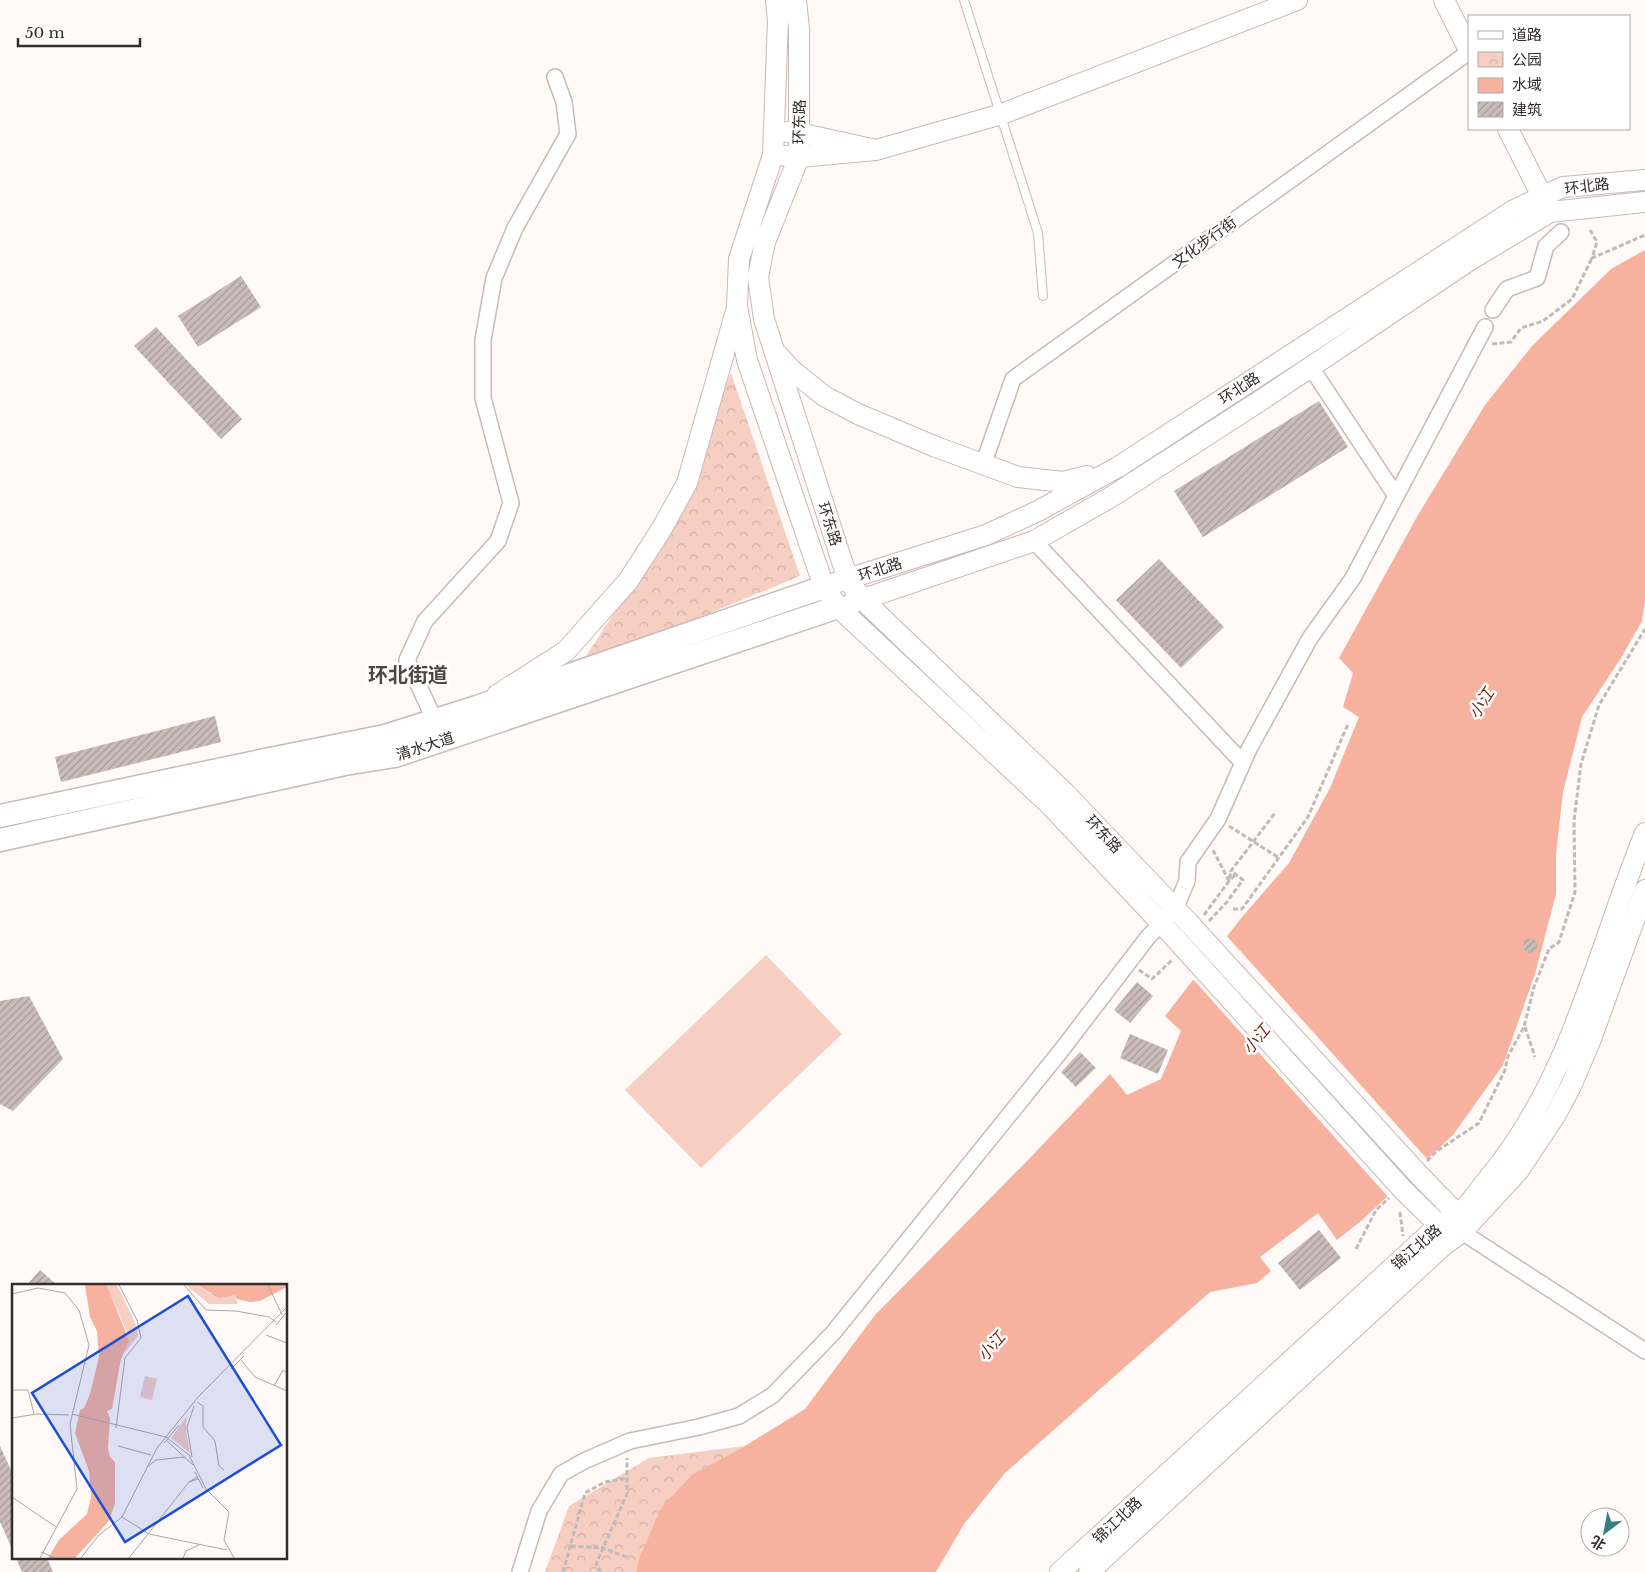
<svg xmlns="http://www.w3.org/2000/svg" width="1645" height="1572" viewBox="0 0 1645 1572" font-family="'Libre Baskerville','Noto Sans SC',serif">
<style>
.park{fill:url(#park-crowns)}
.garden{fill:#f6cec2}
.water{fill:#f6b29e}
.pier{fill:#fff9f7}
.building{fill:url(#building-hatch)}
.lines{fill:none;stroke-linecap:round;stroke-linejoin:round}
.lane-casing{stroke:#c8bab6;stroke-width:10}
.street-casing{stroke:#c8bab6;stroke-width:18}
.secondary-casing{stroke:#c8bab6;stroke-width:22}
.primary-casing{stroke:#c8bab6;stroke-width:25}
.path{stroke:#c0bbb9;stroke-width:3;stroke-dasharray:5 2.5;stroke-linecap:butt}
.lane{stroke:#fff;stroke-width:8}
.street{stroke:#fff;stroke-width:15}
.secondary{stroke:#fff;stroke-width:20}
.primary{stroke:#fff;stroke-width:22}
.secondary-bridge-casing{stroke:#c8bab6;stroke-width:22;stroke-linecap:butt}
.secondary-bridge{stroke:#fff;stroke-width:20}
.labels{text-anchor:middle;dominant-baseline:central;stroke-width:5;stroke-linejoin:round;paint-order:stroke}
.street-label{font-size:15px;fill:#322d2b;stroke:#fff}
.water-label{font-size:16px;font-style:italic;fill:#74260d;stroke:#fff}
.district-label{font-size:20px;font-weight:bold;fill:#504541;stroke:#fff}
.inset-road{fill:none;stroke:#ada7a5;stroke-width:1}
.view{fill:#1d4ed8;fill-opacity:0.15;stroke:#1d4ed8;stroke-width:2.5}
.inset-edge{fill:none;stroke:#322d2b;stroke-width:2.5}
</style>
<defs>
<pattern id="park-crowns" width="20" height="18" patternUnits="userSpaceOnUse" patternTransform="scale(1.25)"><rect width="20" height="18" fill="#f6cec2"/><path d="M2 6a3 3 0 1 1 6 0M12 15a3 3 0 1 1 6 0" fill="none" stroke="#d3b1a7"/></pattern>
<pattern id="building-hatch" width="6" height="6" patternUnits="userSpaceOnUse" patternTransform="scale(1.25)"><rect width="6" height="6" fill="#cabcb8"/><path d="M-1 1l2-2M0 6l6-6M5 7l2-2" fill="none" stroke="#a59996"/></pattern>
</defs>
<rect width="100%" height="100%" fill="#fff9f7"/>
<path class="park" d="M731,373l69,203 -221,91 79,-122z
M745,1446l-52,29 -54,84 -3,13h-91l24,-66 80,-48z"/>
<path class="garden" d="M766,955l76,79 -141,134 -76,-78z"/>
<path class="water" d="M1645,250v351l-3,20 -21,37 -39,59 -19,75 -7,62v40l-21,80 -32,91 -50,70 -92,86 -24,19 -19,-27 -58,44 11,14 -14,12 -47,9 -205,181 -41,51 -28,48h-300l3,-13 22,-51 31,-33 53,-29 60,-37 70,-94 152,-154 83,-87 17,21 34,-16 20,-48 -16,-15 77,-99 47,-54 41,-75 29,-71 -16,-10 10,-34 -14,-15 79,-143 67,-110 47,-59 79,-77z"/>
<path class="pier" d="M1225,934l204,227 -40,37 -197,-220z"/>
<path class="building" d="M241,276l20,31 -63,40 -20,-31z
M156,327l86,92 -21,20 -87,-93z
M1319,401l29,46 -145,90 -29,-46z
M1159,559l65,68 -43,41 -65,-68z
M215,716l6,26 -160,40 -6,-25z
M1532,938l6,5 -2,8 -8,2 -5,-5 2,-8z
M1137,982l16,14 -23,27 -16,-13z
M29,996l34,63 -50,52 -13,-7v-103z
M1130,1034l38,16 -10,24 -38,-16z
M1080,1052l16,16 -20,19 -15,-15z
M1319,1230l22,28 -41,32 -22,-27z
M40,1270l18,16h-32z
M0,1446l14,31v76l-14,-31z
M16,1558h31l6,14h-31z"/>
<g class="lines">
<defs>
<path id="lane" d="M964,0l74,233 5,63"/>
<path id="street" d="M1493,310l14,-21 30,-11 9,-32 15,-14
M1310,366l86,130
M983,465l30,-86 456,-327
M1034,541l209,222
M435,721l-28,-61 18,-39 73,-80 13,-38 -28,-105v-58l11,-62 21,-50 53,-94 -4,-32 -9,-25
M1462,1232l183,119
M520,1572l19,-61 22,-37 23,-13 46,-20 69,-14 40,-11 34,-21 60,-62 227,-281 88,-115 27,-28 12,-28 1,-19 30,-43 31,-70 61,-111 43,-60 132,-251"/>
<path id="secondary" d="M776,0l2,21 -5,134 -34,104 -2,47 10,54 77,227 14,20 212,198 124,132
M796,0l3,29v128l-34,85 -7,35 6,42 84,261 14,19 203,194 123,129
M1444,0l25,50
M1508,129l40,79
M876,150l126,-36 295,-114
M785,156l14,1 77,-7 -77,-17 -12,-1
M777,354l16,17 31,25 34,18 78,33 82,30 45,5 24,-6
M835,583l151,-48 52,-24 80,-44 396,-257 49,-23 82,-7
M852,603l182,-62 77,-44 149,-96 210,-141 80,-48 95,-10
M497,695l69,-44 62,-70 33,-51 26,-47 49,-172
M1404,1191l35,34 23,7 -4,-17 -38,-39
M1060,1572l379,-347c6,-3 14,-6 20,-11 10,-9 19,-23 29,-35 83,-99 109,-228 157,-346
M1089,1572l355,-327 18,-13 57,-62 36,-54 16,-30 20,-47 54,-149"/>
<path id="primary" d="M0,816l265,-56 120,-24 92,-29 347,-120
M0,840l345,-76 50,-8 443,-149"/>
</defs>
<use href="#lane" class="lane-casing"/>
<use href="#street" class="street-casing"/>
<use href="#secondary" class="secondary-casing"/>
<use href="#primary" class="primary-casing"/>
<path class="path" d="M1590,230l7,12 -5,16 53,-23
M1492,344l19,-2 10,-14 22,-7 29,-22 20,-41
M1229,826l50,32
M1213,850l16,31 2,-10
M1233,909h9l66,-92 40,-93
M1204,915l25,-34 7,-7
M1209,921l17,-18 17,-23 -12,-9 44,-58
M1139,970l13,9 20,-19
M1525,1027l10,30
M1427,1161l10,-10 42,-28 26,-53 3,-14 16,-29 10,-40 15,-38 10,-7 16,-50 -1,-71 7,-57 18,-59 46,-76
M1400,1212l3,24
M1356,1249l20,-39 13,-12
M571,1546l32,2 26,10
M563,1572l22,-79 20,-11 22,-4
M601,1572l-5,-8 31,-70v-36"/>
<use href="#lane" class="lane"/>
<use href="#street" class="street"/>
<use href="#secondary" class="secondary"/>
<use href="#primary" class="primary"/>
<defs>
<path id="secondary-bridge" d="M1188,922l232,254
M1174,937l230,254"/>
</defs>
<use href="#secondary-bridge" class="secondary-bridge-casing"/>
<use href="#secondary-bridge" class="secondary-bridge"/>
</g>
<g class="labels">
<g class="street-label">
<text transform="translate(799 122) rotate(-89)">环东路</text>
<text transform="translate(1587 186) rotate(-7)">环北路</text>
<text transform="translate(1204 242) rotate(-36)">文化步行街</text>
<text transform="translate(1239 388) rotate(-33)">环北路</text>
<text transform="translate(830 524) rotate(72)">环东路</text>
<text transform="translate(880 569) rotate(-18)">环北路</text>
<text transform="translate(425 746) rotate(-18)">清水大道</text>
<text transform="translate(1104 834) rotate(47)">环东路</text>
<text transform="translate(1416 1247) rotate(-41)">锦江北路</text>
<text transform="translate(1117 1520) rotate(-43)">锦江北路</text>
</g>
<g class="water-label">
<text transform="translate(1481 703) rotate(-57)">小江</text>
<text transform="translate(1256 1039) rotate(-50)">小江</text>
<text transform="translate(991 1346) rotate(-49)">小江</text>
</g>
<g class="district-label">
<text x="408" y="675">环北街道</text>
</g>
</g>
<g transform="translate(12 1284)">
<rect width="275" height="275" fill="#fff9f7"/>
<path d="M95,1h10l19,40 2,11 -13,16 3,-17zM174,1h11l13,9 24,1 4,9h-29zM175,132l-1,16 4,21 -19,-15z" fill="#f6cec2"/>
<path d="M133,92l12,3 -5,21 -12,-3z" fill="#f6cec2"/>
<path d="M73,1h22l22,56 -8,18 -9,50 -5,2 3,7 -2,31 2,8 5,5v41l-6,18 -34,37h-27l11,-18 28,-26 4,-17 -2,-26 -14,-38 5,-23 4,-2 6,-14 9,-37 -2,-26 -7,-14zM185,1h90v2l-27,14 -10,1 -13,-3 -3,-4 -15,3z" fill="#f6b29e"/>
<path class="inset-road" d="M172,1l22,25 30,1 33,6 7,5M256,1l14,30M0,10l26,-6 27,5 14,17 10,35 -19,79 7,65 -37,69M264,41l10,-12M254,51l21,8M229,76l14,17 32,14M219,85l13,-13M262,102l9,-16 4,3M0,106h16l6,24M185,118l6,4v21l12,14 4,25 5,4M60,130l94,23 23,18 17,34 23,23 -5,28 10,18M0,134l25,-4 32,1M104,144l9,-70 16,-20 -4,-18 -18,-35M154,156l27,25M152,159l15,-18M106,162l33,9M180,173l-5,-30 7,-21M135,183l9,-7 29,-3M183,188l8,16M185,193l-8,5 9,-3M0,213l44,30M110,233l27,17 78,16M29,268l14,6M69,274l17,-22 24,-19 35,-69 42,-52 88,-89M117,274l60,-76M171,274l3,-7 15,-7"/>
<path class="view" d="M176,12l93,149 -156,97 -93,-149z"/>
<rect width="275" height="275" class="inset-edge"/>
</g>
<rect x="1468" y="15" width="162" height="115" fill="#ffffff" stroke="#adabaa"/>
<rect x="1478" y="31" width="25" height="8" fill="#ffffff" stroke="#adabaa"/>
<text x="1512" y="40" font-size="15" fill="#322d2b">道路</text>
<rect x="1478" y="52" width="25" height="15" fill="url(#park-crowns)" stroke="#adabaa"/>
<text x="1512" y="65" font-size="15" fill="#322d2b">公园</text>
<rect x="1478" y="78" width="25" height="15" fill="#f6b29e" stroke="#adabaa"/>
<text x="1512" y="90" font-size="15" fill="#322d2b">水域</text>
<rect x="1478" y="102" width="25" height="15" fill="url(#building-hatch)" stroke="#adabaa"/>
<text x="1512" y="115" font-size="15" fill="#322d2b">建筑</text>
<g transform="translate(1605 1532) rotate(212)"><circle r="24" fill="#ffffff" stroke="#adabaa"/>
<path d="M0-4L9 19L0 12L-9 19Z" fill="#367f81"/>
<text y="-8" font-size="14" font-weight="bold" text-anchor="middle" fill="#322d2b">北</text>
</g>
<path d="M18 38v8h122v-8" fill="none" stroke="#322d2b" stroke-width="2.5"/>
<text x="25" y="38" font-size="15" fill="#322d2b" stroke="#ffffff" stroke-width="4" paint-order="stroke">50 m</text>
</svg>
